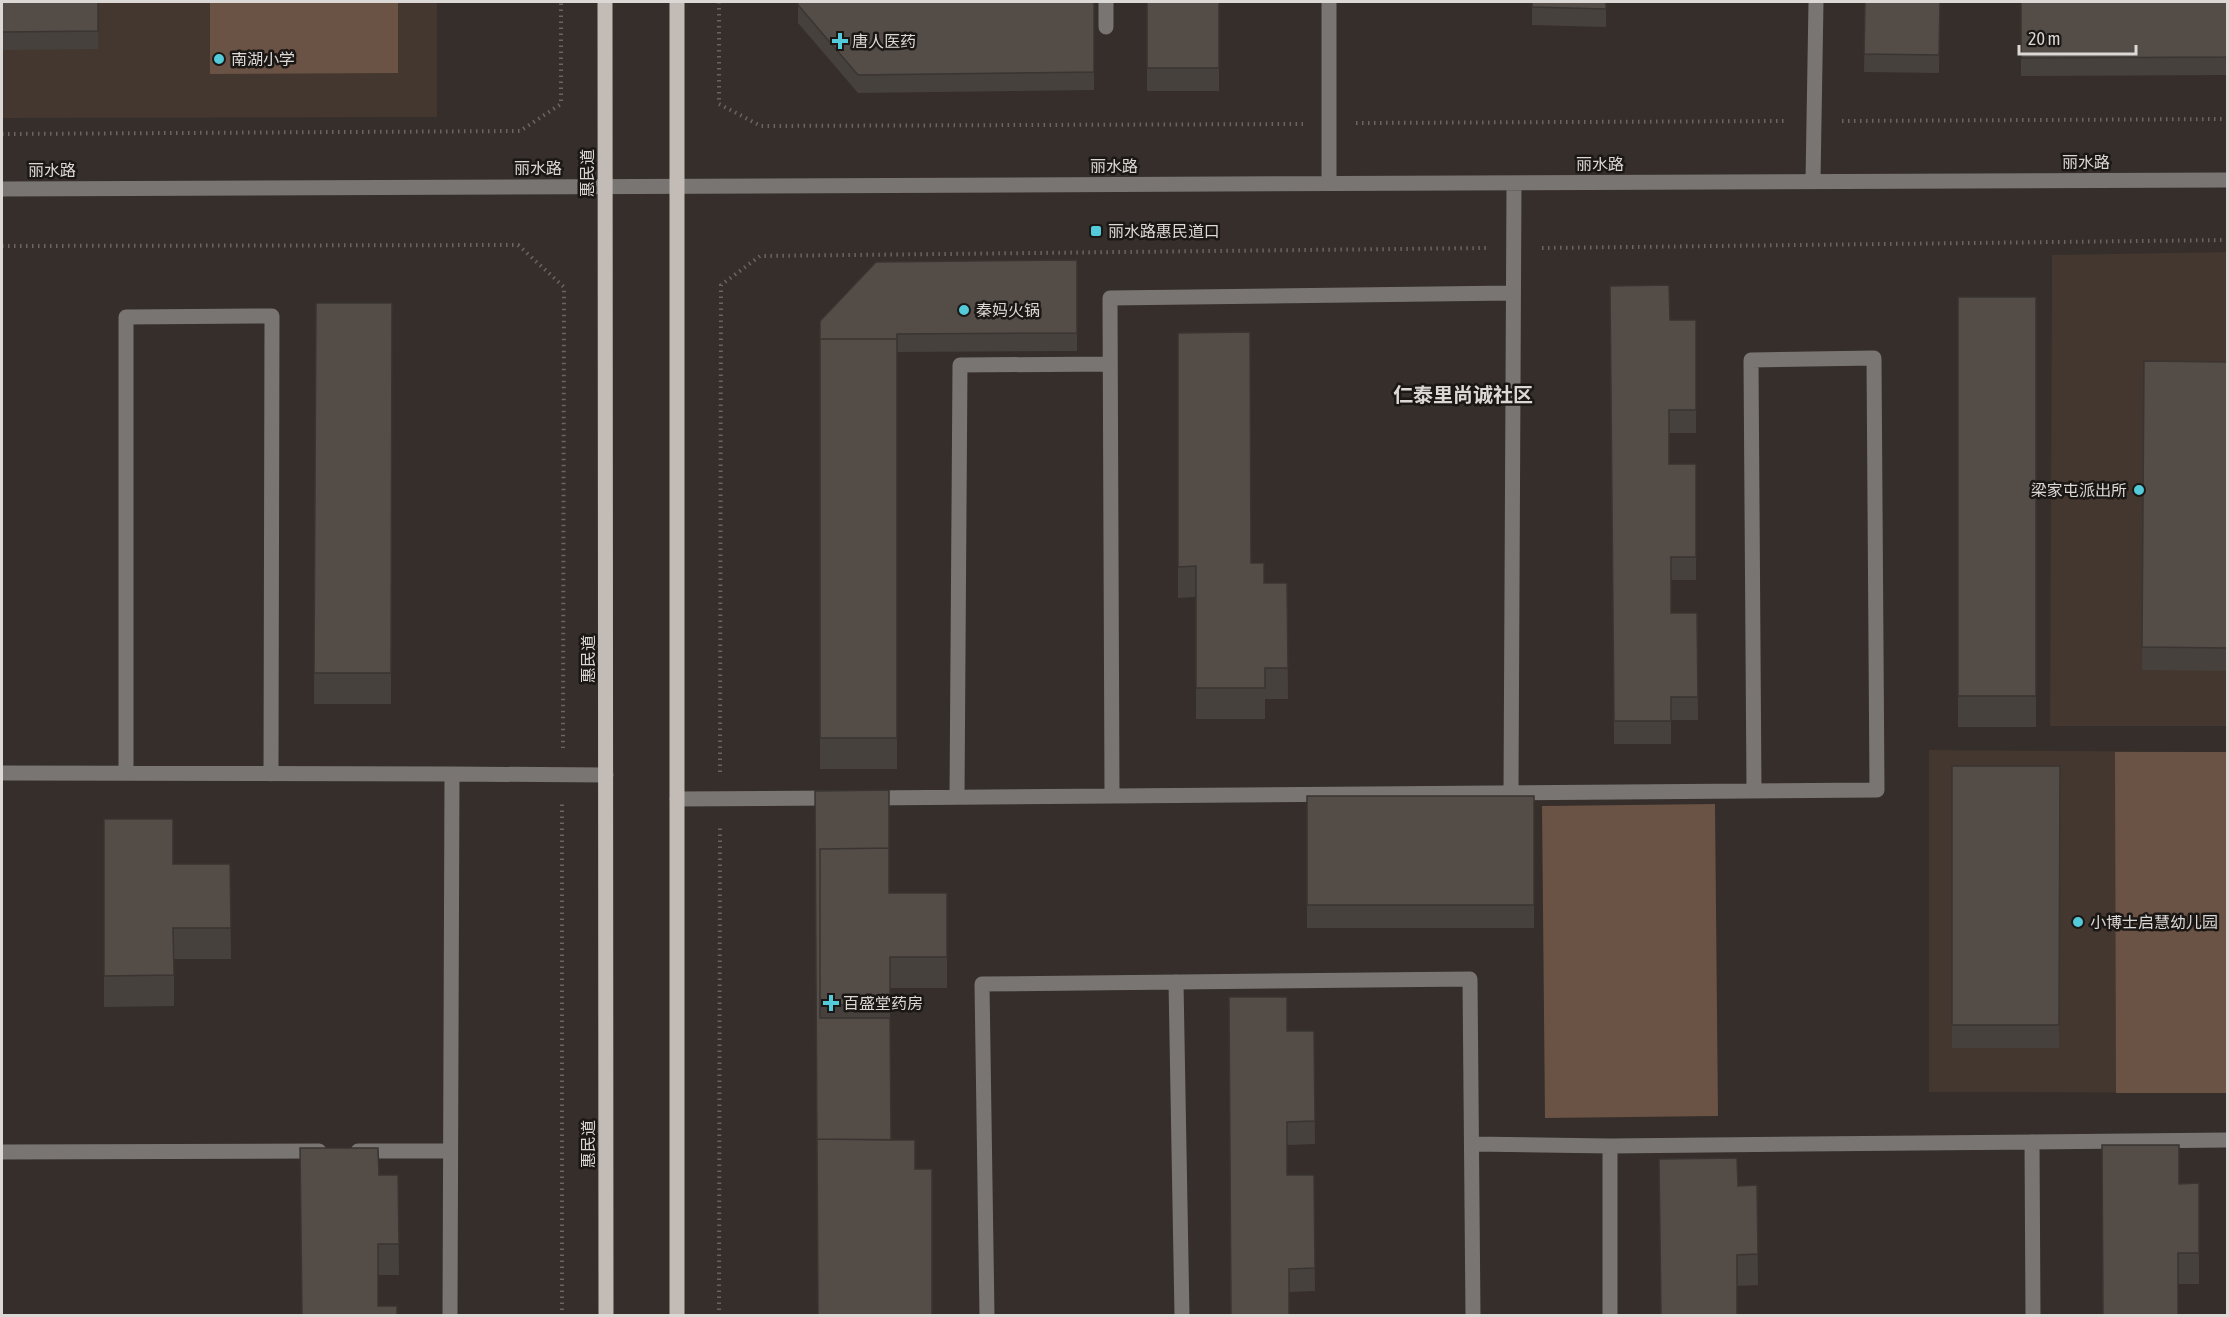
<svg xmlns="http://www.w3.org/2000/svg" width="2229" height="1317" viewBox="0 0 2229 1317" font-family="'Asap Condensed','Noto Sans SC',sans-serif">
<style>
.built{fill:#43372f}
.green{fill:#6a5344}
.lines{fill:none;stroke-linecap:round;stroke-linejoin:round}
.path{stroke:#6b6562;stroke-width:4;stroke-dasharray:1.5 4.5;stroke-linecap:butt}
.minor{stroke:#797573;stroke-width:15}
.major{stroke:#c2bbb6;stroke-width:15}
.wall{fill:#47413d}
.building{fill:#534c47;stroke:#3a3532;stroke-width:1.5}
.poi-dot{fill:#53cbda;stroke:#1a1715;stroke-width:2}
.labels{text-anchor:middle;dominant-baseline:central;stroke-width:5;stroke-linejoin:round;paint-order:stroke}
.poi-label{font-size:16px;fill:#dcd8d5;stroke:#1a1715;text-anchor:start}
.street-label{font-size:16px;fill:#dcd8d5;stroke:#1a1715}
.quarter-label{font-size:20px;font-weight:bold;fill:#dcd8d5;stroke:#1a1715}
</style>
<rect width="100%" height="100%" fill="#352e2a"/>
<path class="built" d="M2,2h435v115l-435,1z
M2227,252v474h-177l2,-471z
M1929,750l298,2v341l-298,-1z"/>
<path class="green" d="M210,2h188v71l-188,1z
M2115,752h112v341h-111z
M1715,804l3,312 -173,2 -3,-312z"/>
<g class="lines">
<path class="path" d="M719,2v102l42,22 542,-2
M1842,121l386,-2
M1356,123l430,-2
M2,134l518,-3 41,-27v-102
M2,246l516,-1 46,42 -1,461
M1542,248l686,-8
M720,772l1,-487 39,-29 726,-8
M562,1316v-516
M719,1316l1,-489"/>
<path class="minor" d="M1106,2v25
M1813,181l3,-179
M1329,183v-181
M2,189l2226,-9
M2,773l450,1
M126,773v-456l146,-1 -1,458
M1511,793l3,-610
M1112,796l-2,-498 403,-5
M957,797l3,-432 150,-1
M869,798l1008,-8 -3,-432 -123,2 3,431
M677,799l156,-1
M1176,982l6,334
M2032,1142l1,174
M1472,1144l138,2 618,-6
M1610,1146v170
M358,1151h92
M2,1152l317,-1
M450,1316l2,-542 154,1
M987,1316l-5,-332 488,-5 3,337"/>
<path class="major" d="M605,2l1,1314
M677,1316v-1314"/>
</g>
<path class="wall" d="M2,2h96v47l-96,1z
M798,2h296v88l-236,3 -60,-70z
M1147,2h72v89h-72z
M1532,2h74v25l-74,-2z
M1865,2h75l-1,71 -75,-1z
M2021,2h207v73l-207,1z
M1077,260v91l-180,1v417h-77v-448z
M1610,286l60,34h26v113h-27v31h27v116h-25v33h26l1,107h-27v24h-57z
M1958,297h78v430h-78z
M316,303h76l-1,401h-77z
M1178,333l73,230 13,20h23l1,116h-23v20h-69v-122l-18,1z
M2144,361l84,1v309l-86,-1z
M1952,766h108l-1,282h-107z
M815,791l74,102h58v95h-57l1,152 -73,176z
M1307,796h227v132h-227z
M104,819l69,45h57l1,95h-57v47l-70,1z
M1287,1031h27l1,113 -28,1v30h27l1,116 -26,1 -58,24z
M379,1175h19l1,100h-21l-77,41z
M2199,1183v101h-21l-75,32 76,-132z
M1757,1185l1,100 -21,1 -77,30 78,-130z"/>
<path class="building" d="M2,2h96v29l-96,1z
M798,2h296v70l-236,3 -60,-70z
M1147,2h72v66h-72z
M1532,2h74v7l-74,-2z
M1865,2h75l-1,53 -75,-1z
M2021,2h207v55l-207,1z
M1077,260v73l-180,1v5h-77v-18l56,-59z
M1669,285l1,35h26v90h-27v54h27v93h-25v56h26l1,84h-27v24h-57l-4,-435z
M1958,297h78v399h-78z
M316,303h76l-1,370h-77z
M1250,332l1,231h13v20h23l1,85h-23v20h-69v-122l-18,1v-234z
M820,339h77v399h-77z
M2144,361l84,1v286l-86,-1z
M1952,766h108l-1,259h-107z
M889,790v58l-69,1v169h70l1,122 -74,-1v13l-2,-361z
M1307,796h227v109h-227z
M104,819h69v45h57l1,64h-58l1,47 -70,1z
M889,848v45h58v64h-57v48h-70v-156z
M1229,997h58v34h27l1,90 -28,1v53h27l1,93 -26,1v47h-58z
M817,1139l98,1v29h17v147h-114z
M2102,1145h77v39l20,-1v70h-21v62h19v1h-94z
M300,1148h78l1,27h19l1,69h-21v62h19v10h-95z
M1737,1158l1,28 19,-1 1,69 -21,1v61h-76l-2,-157z"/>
<g class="poi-dot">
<path d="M837 32h6v6h6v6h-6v6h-6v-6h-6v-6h6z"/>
<circle cx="219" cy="59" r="6"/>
<rect x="1090" y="225" width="12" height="12" rx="3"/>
<circle cx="964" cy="310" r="6"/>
<circle cx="2139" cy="490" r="6"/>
<circle cx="2078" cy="922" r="6"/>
<path d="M828 994h6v6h6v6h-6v6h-6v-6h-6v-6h6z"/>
</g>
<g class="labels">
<g class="poi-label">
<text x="852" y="41">唐人医药</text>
<text x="231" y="59">南湖小学</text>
<text x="1108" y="231">丽水路惠民道口</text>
<text x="976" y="310">秦妈火锅</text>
<text x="2127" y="490" text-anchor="end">梁家屯派出所</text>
<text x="2090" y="922">小博士启慧幼儿园</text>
<text x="843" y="1003">百盛堂药房</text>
</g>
<g class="street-label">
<text x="2086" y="162">丽水路</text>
<text x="1600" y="164">丽水路</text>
<text x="1114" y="166">丽水路</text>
<text x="538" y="168">丽水路</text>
<text x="52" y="170">丽水路</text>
<text transform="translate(587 173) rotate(-90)">惠民道</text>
<text transform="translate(588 659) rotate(-90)">惠民道</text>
<text transform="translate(588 1144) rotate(-90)">惠民道</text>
</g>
<g class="quarter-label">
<text x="1463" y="394">仁泰里尚诚社区</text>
</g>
</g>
<rect width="2229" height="1317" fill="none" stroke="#dcd8d5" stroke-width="6"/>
<path d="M2019 45v9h117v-9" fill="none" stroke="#dcd8d5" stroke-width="3"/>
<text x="2028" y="45" font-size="18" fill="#dcd8d5" stroke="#1a1715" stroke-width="4.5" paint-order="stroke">20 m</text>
</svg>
